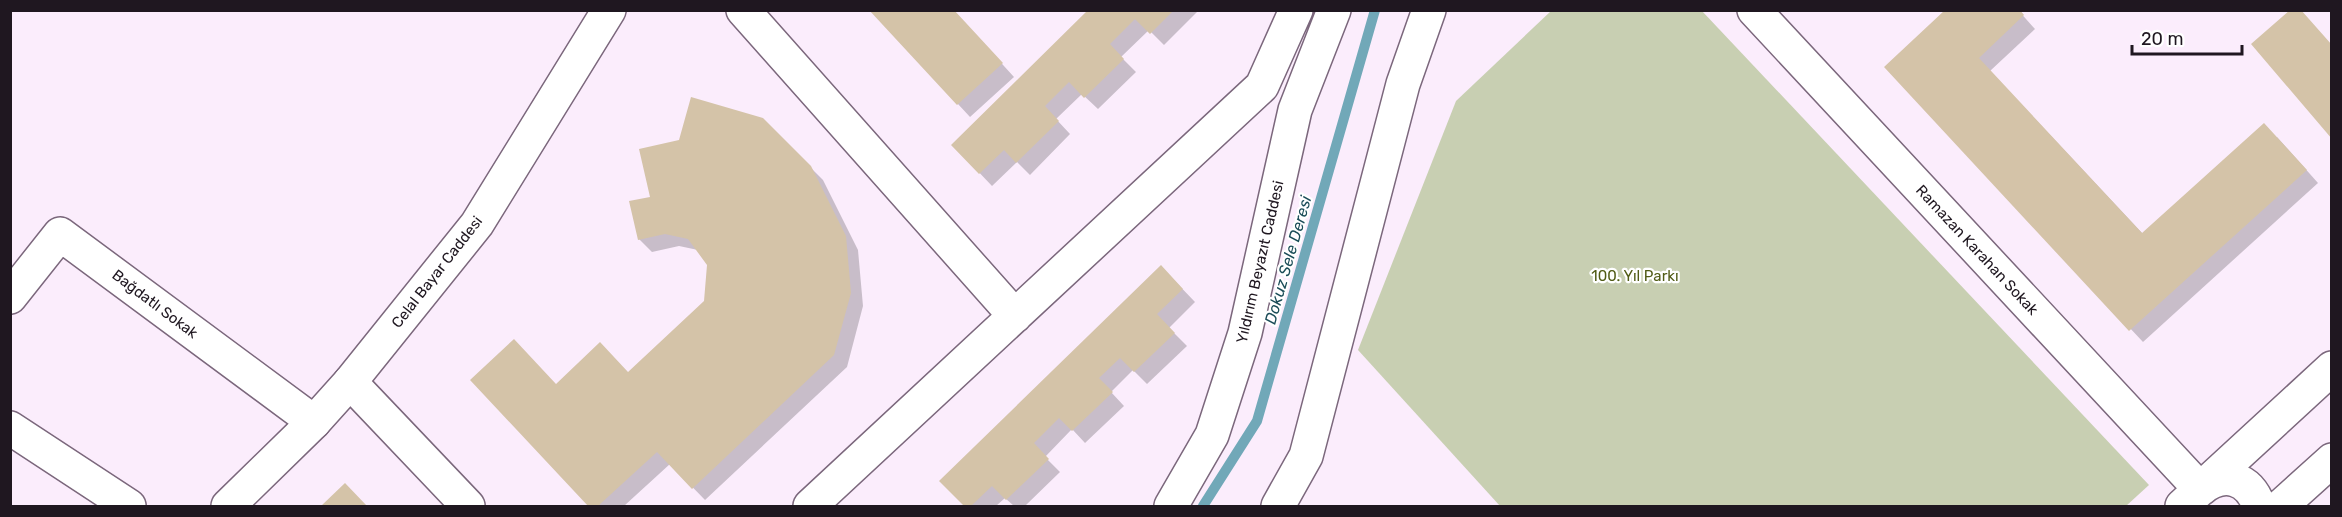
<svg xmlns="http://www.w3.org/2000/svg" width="2342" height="517" viewBox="0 0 2342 517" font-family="Rubik,sans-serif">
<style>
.green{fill:#c8cfb2}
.shadow{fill:#0003}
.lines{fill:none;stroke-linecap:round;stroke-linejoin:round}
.stream{stroke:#71a8b8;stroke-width:10}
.building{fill:#d4c3a8}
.minor-casing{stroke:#7b677c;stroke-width:36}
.major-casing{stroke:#7b677c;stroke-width:36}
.minor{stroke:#fff;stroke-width:33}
.major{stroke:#fff;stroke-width:33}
.labels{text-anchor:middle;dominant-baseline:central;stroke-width:4.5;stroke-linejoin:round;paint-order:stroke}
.street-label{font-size:15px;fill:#1f1720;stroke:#fff}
.park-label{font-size:15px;fill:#515c16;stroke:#fff}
.water-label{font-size:16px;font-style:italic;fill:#1b4c58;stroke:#fff}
</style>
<rect width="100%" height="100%" fill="#fbedfc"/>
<path class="green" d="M1551,11h151l447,474 -23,21h-626l-142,-156 98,-249z"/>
<path class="shadow" d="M871,10h82l61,67 -44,40z
M1091,10h108l-35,35 -15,-15 -28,27 15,15 -38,37 -16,-15 -26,25 14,15 -40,41 -13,-13 -25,24 -39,-41z
M2018,10l17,19 -45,42 153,163 134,-97 41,46 -175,159 -257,-274z
M763,120l60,60 35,70 5,56 -16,61 -142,133 -35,-36 -46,42h-34l-118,-126 84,5 73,-11 76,-72 3,-37 -10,-15 -19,-4 -27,6 -13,-13 13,-41z
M1173,279l22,23 -26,26 18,18 -40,38 -14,-14 -22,22 13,14 -39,37 -13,-14 -27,28 15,15 -35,34h-11l-9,-8 -9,8h-30l-24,-25z
M345,485l20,21h-42z"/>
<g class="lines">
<path class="stream" d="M1203,506l54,-85 118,-411"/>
</g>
<path class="building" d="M869,10h85l49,53 -46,42z
M1088,10h86l-24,24 -15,-15 -25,25 14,15 -40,39 -15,-16 -24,24 14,15 -43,42 -12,-13 -25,24 -28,-29z
M1945,10h75l4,5 -45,43 163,175 122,-110 43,47 -178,161 -245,-264z
M2290,10h11l31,35v94l-81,-95z
M691,97l72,21 48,48 35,70 5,57 -17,62 -142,134 -35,-37 -59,54h-10l-118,-126 44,-41 42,45 44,-42 28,30 76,-71 3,-36 -19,-26 -23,-5 -27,6 -9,-39 21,-4 -11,-48 40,-9z
M1161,265l22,24 -26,25 18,19 -41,39 -14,-14 -21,20 14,14 -41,39 -13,-13 -25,25 15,16 -43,41 -14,-14 -21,20h-7l-25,-25z
M345,483l22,23h-46z"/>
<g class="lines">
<defs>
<path id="minor" d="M743,10l272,306
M1754,10l446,479
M10,297l50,-63 254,188
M350,382l118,124
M10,428l119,78
M2201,489c23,-19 48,-11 58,17
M810,506l452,-420 34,-76
M1171,506l41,-71 33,-102 50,-223 39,-100
M1278,506l28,-50 97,-372 26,-74
M2182,506l150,-138
M2281,506l51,-46"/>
<path id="major" d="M228,506l86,-84 36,-40 127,-158 132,-214"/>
</defs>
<use href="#minor" class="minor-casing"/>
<use href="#major" class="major-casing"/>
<use href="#minor" class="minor"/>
<use href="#major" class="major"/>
</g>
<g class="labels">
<g class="street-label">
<text transform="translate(1977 250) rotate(47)">Ramazan Karahan Sokak</text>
<text transform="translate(1260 262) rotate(-77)">Yıldırım Beyazıt Caddesi</text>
<text transform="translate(437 272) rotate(-52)">Celal Bayar Caddesi</text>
<text transform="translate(155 304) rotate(37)">Bağdatlı Sokak</text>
</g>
<g class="park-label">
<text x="1635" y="276">100. Yıl Parkı</text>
</g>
<g class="water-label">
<text transform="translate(1288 260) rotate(-74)">Dokuz Sele Deresi</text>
</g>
</g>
<rect width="2342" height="517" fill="none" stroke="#1f1720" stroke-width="24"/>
<path d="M2132 45v9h110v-9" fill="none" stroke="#1f1720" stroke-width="3"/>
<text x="2141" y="45" font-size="18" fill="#1f1720" stroke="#ffffff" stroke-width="4.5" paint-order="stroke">20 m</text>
</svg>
